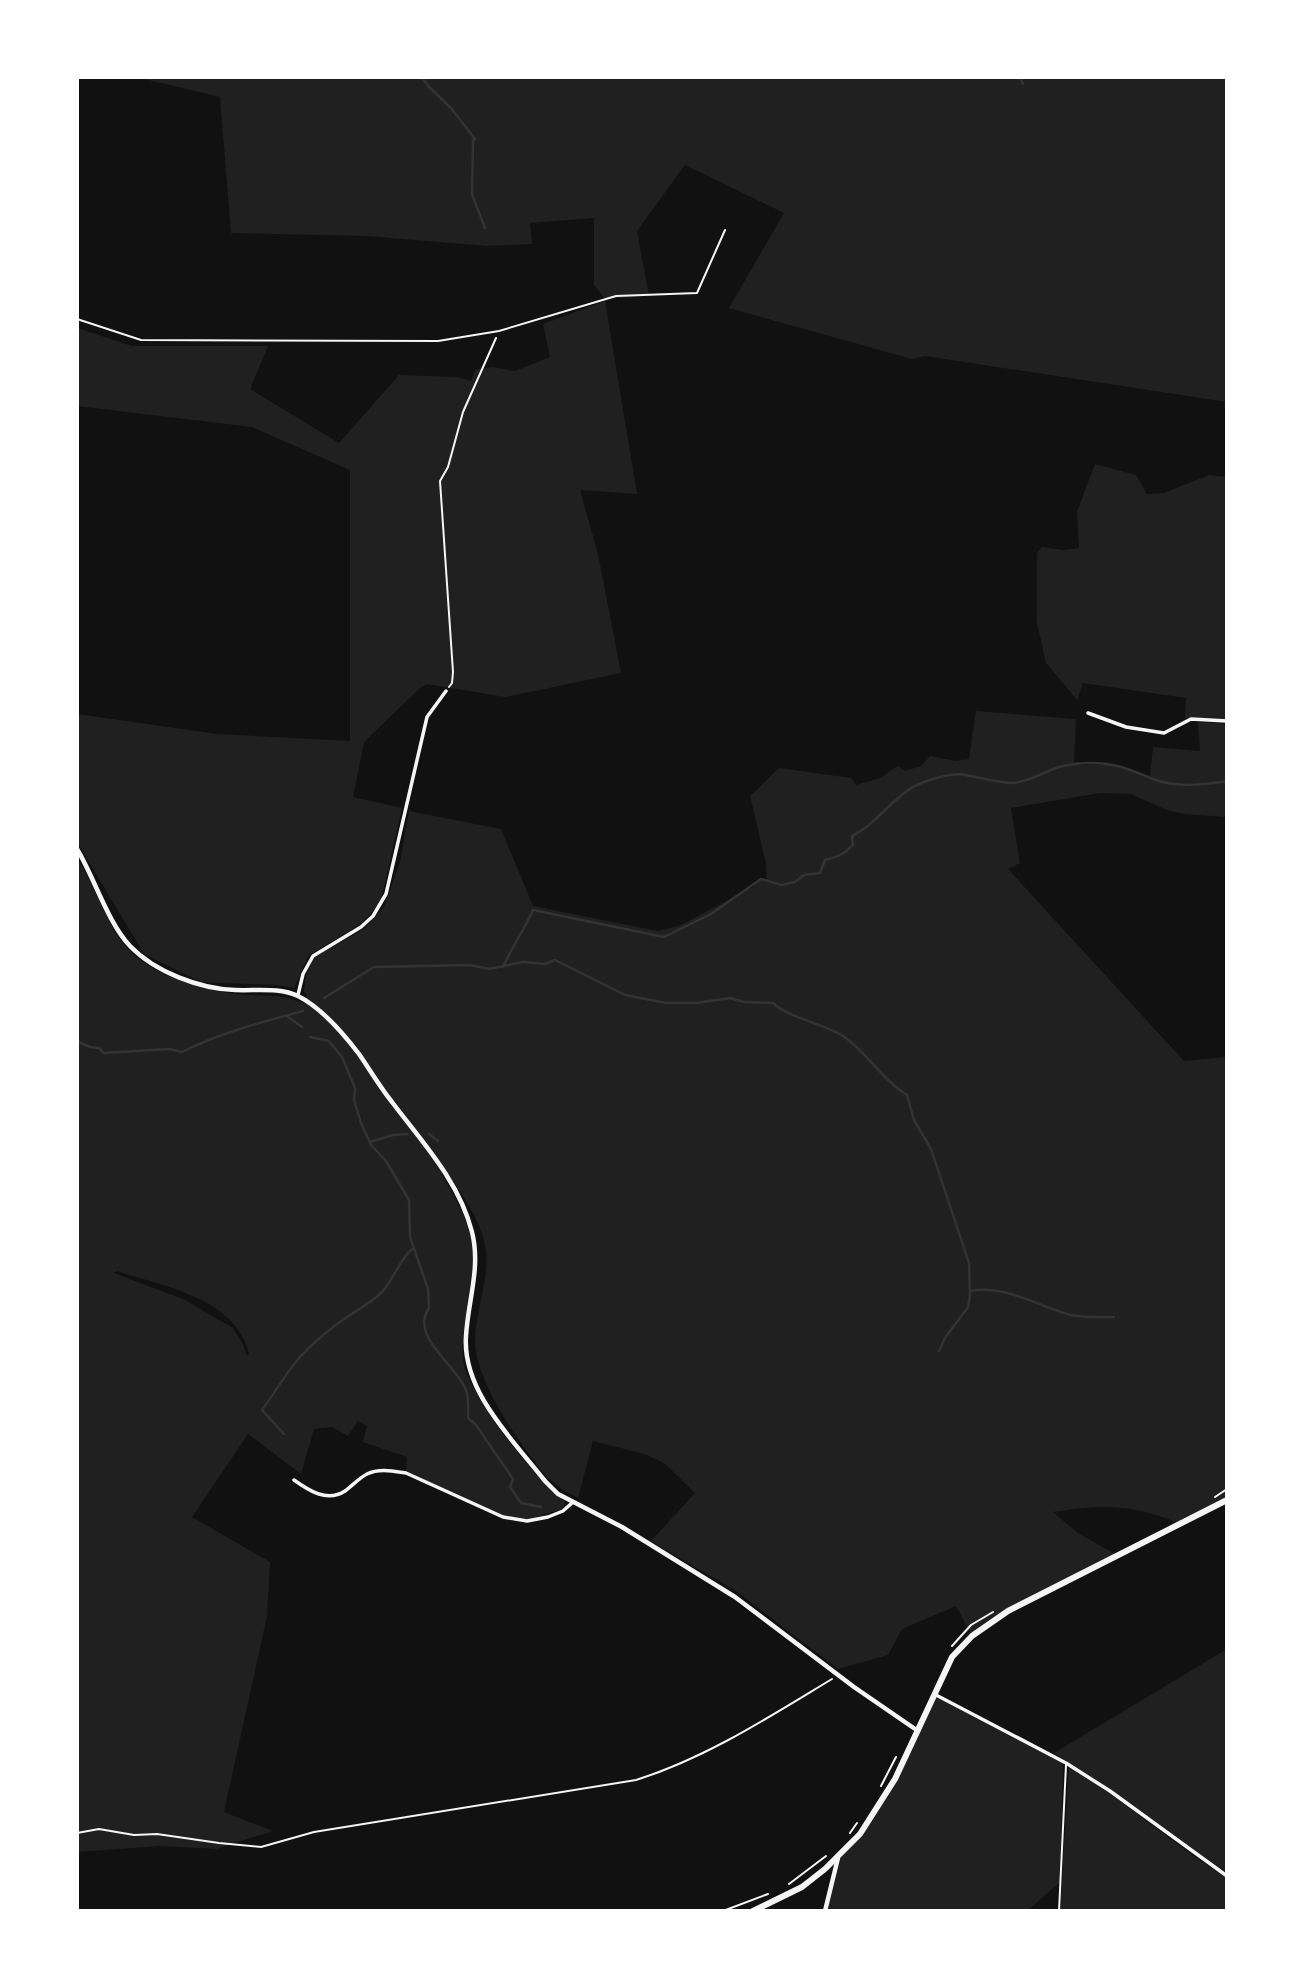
<svg xmlns="http://www.w3.org/2000/svg" width="1304" height="1988" viewBox="0 0 1304 1988" font-family="Bitter,serif">
<style>
.green{fill:#202020;fill-rule:evenodd}
.lines{fill:none;stroke-linecap:round;stroke-linejoin:round}
.stream{stroke:#333;stroke-width:2.5}
.path{stroke:#f5f5f5;stroke-width:2}
.service{stroke:#f5f5f5;stroke-width:2}
.minor{stroke:#f5f5f5;stroke-width:3.5}
.tertiary{stroke:#f5f5f5;stroke-width:4.5}
.primary{stroke:#f5f5f5;stroke-width:6}
</style>
<rect width="100%" height="100%" fill="#111"/>
<path class="green" d="M136,77h1091v325l-302,-46 -13,3 -183,-51 55,-95 -99,-48 -48,66 12,65 -44,3 -11,-14v-67l-64,5 2,21 -45,2 -120,-10 -136,-3 -11,-136z
M605,301l32,193 -57,-4 18,64 23,119 -116,24 -78,-13 -7,4 -56,54 -11,55 49,11 -22,96 -21,21 -50,30 -15,33 -16,-3 -77,-3 -57,-28 -67,-112v-128l140,20 133,7v-271l-98,-43 -175,-21v-78l55,18h136l-18,43 89,54 60,-68 58,2 14,4 4,-11 18,-3 22,4 35,-14 -7,-33z
M1095,464l41,11 11,19 17,-1 45,-18 18,2v243l-42,-2 1,-20 -103,-15 -6,17 -31,-37 -9,-40v-70l5,-6 21,3 16,-2 -2,-36z
M976,711l100,8 -2,46h44l32,11 3,-29 47,4 -2,-29 29,2v93l-43,-3 -17,-4 -36,-16 -31,-1 -89,15 9,55 -12,6 176,192 43,-4v440l-48,26c-47,-19 -77,-19 -126,-11l25,21 39,22 -122,62 -24,17 -15,-28 -54,23 -14,26 -50,14 -102,-78 -85,-50 44,-48 -31,-30 -19,-9 -52,-13 -15,57c-11,-6 -22,-12 -31,-21 -27,-32 -70,-93 -72,-135 0,-30 14,-60 11,-90 -3,-30 -24,-58 -40,-81l-5,3c15,24 30,51 32,79 1,18 -4,36 -6,54 -2,17 -6,36 -4,53 6,38 72,118 102,142l-1,4 -4,4 -35,10 -22,-4 -97,-45 1,-14 -44,-15 4,-16 -9,-5 -10,15 -16,-9 -18,2 -13,45 -53,-40 -56,83 78,45 -3,54 -43,196 49,19 -57,18 -57,-3 -82,6v-994c17,26 31,69 50,90 24,27 67,38 101,45 27,5 48,-2 74,10l5,-8 -3,-3 2,-17 7,-17 51,-29 20,-22 16,-45 9,-51 92,18 32,77 125,25 23,-6 72,-38 5,-7 9,1 -1,-18 -16,-67 29,-28 72,10 5,7 24,-7 18,-12 7,5 16,-5 9,-10 26,5 13,-2zM117,1271c48,16 117,26 132,82l-2,3 -4,-12 -10,-16 -48,-28 -71,-27z
M1227,1649v224l-117,-84 -56,-36z
M935,1697l128,65 -3,120 -33,29h-200l14,-53 31,-38z
M1069,1766c55,34 103,78 158,112v33h-167z"/>
<g class="lines">
<path class="stream" d="M422,77l6,9 23,22 24,31 -2,1 -1,54 13,34
M1020,77l3,7
M503,967c9,-20 21,-37 30,-57l131,27 47,-23 50,-35 21,6 13,-3 9,-7 16,-2 5,-13c12,-3 20,-6 28,-15l-1,-9c27,-13 43,-44 72,-54 12,-4 30,-10 42,-7 15,3 32,8 47,8 16,-1 31,-11 46,-16 15,-4 33,-5 48,-3 18,2 30,9 46,15 24,9 50,6 74,2
M324,998l50,-31 96,-2 19,4 34,-7 22,2 10,-4 70,35 41,8h30l34,-5 14,4 29,1c14,14 51,21 70,33 24,16 39,44 64,59l7,25 17,29 38,114 1,32 -2,12 -23,31 -6,13
M288,1017l14,10
M310,1037l19,4 13,16 13,31 -1,12 7,23 10,22 15,16 23,39 1,37 18,52 1,19c-20,29 28,57 37,82 3,8 2,19 2,28l8,7 37,54 -3,8 11,16 20,4
M77,1041l13,6 9,1 5,5 65,-4 13,3c38,-19 80,-30 121,-41
M429,1134l9,7
M370,1142l23,-7 15,-1
M971,1291c34,-7 68,16 100,24 13,3 30,2 43,2
M284,1434l-22,-24c13,-17 24,-38 39,-54 13,-14 30,-28 46,-39 12,-8 25,-15 35,-25 12,-13 17,-32 31,-44"/>
<path class="path" d="M449,687l3,-4 1,-11 -13,-191 8,-14 15,-55 33,-74
M1215,1497l12,-8
M952,1646l19,-21 22,-13
M881,1786l15,-29
M77,1833l22,-4 35,6 23,-1 62,9 42,4 53,-15 322,-52c70,-22 133,-63 196,-101
M850,1833l7,-10
M789,1884l37,-28
M723,1911l45,-17"/>
<path class="service" d="M77,319l64,21 297,1 61,-10 117,-35 81,-3 28,-63
M1059,1911l7,-146"/>
<path class="minor" d="M1088,713l38,14 38,6 27,-14 36,2
M298,995l5,-21 10,-18 48,-29 12,-11 13,-22 41,-177 19,-26
M294,1480c14,10 33,23 51,11 7,-5 14,-13 22,-17 12,-6 26,-3 39,-1l97,44 24,4 21,-4 15,-6 10,-9
M936,1695l130,68 44,28 117,85"/>
<path class="tertiary" d="M77,849c17,28 31,74 53,97 25,26 70,43 105,44 20,1 45,-3 63,6 24,12 45,37 61,58 11,16 21,33 33,48 30,40 67,79 80,130 9,36 -4,68 -6,104 -4,55 47,104 79,145l13,13 64,33 113,70 119,90 64,44
M825,1911l13,-53"/>
<path class="primary" d="M753,1911l49,-24 23,-18 35,-35 35,-55 57,-122 20,-21 36,-25 219,-111"/>
</g>
<rect width="1304" height="1988" fill="none" stroke="#ffffff" stroke-width="158"/>
</svg>
